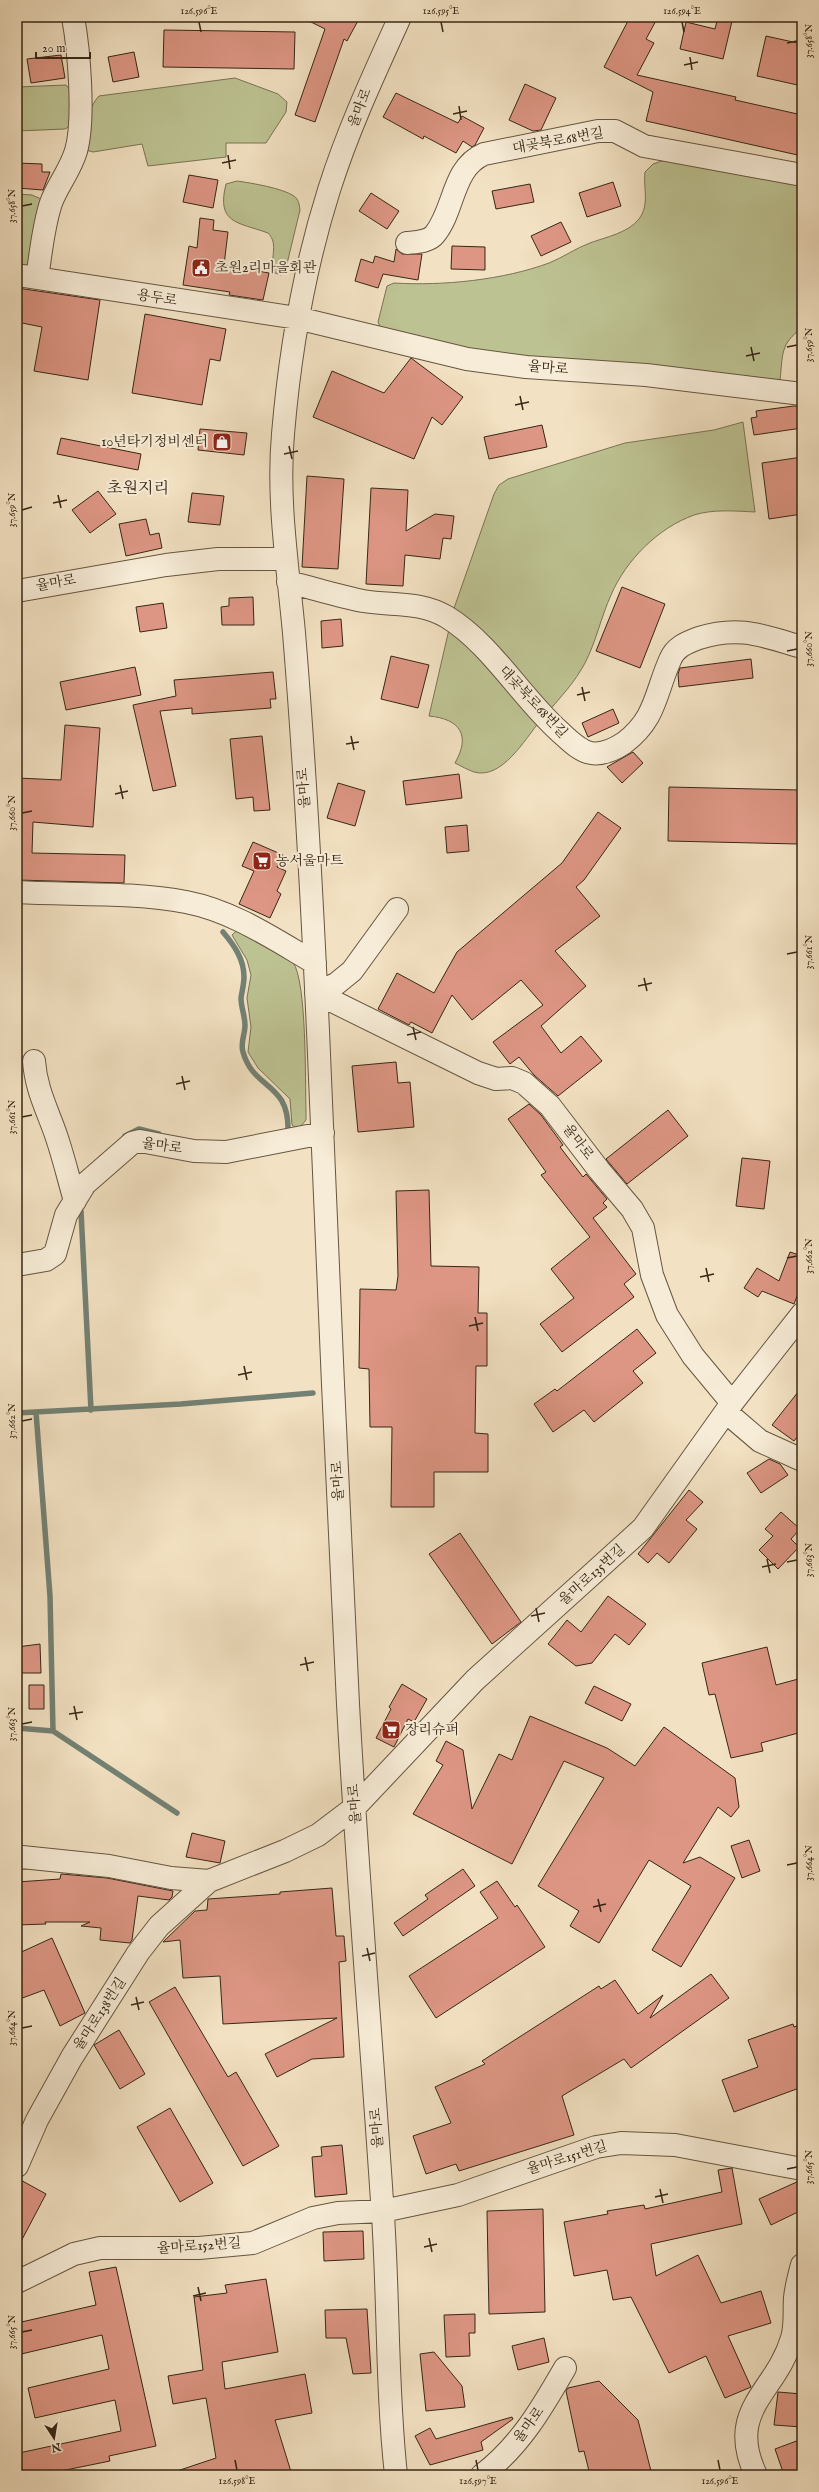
<svg xmlns="http://www.w3.org/2000/svg" width="819" height="2492" viewBox="0 0 819 2492" font-family="'IM FELL English','Noto Serif KR',serif">
<style>
.green{fill:#bdc292;stroke:#7a7454}
.lines{fill:none;stroke-linecap:round;stroke-linejoin:round}
.stream{stroke:#738174;stroke-width:5.5}
.building{fill:#dd9684;stroke:#372715}
.minor-casing{stroke:#665640;stroke-width:24}
.minor{stroke:#f7ecd7;stroke-width:22}
.ticks{fill:none;stroke:#372715;stroke-width:1.5}
.labels{text-anchor:middle;dominant-baseline:central;stroke-width:4;stroke-linejoin:round;paint-order:stroke}
.street-label{font-size:14px;fill:#372715;stroke:#f7ecd7}
.poi-label{font-size:14px;fill:#372715;stroke:#f7ecd7;text-anchor:start}
.quarter-label{font-size:16px;fill:#372715;stroke:#f7ecd7}
.neatline{fill:none;stroke:#372715;stroke-width:1.5}
.ticks-label{font-size:10px;text-anchor:middle;fill:#372715}
</style>
<rect width="100%" height="100%" fill="#f2e1c2"/>
<filter id="stains"><feTurbulence type="fractalNoise" baseFrequency=".005" numOctaves="4"/><feColorMatrix values="0 0 0 0 .2 0 0 0 0 .09 0 0 0 0 .02 0 0 0 .5 -.17"/></filter>
<radialGradient id="worn" r=".72"><stop offset=".6" stop-color="#630" stop-opacity="0"/><stop offset="1" stop-color="#630" stop-opacity=".3"/></radialGradient>
<path class="green" d="M235,78l43,16 9,8 -1,10 -20,31h-40v14l-78,9 -6,-22 -49,8 -7,-2c-4,-15 2,-43 13,-54z
M66,85l6,7 2,32 -9,5 -48,2v-44z
M668,159l134,21v148c-22,16 -19,26 -22,52l-300,-26 -99,-25 -3,-7 9,-36 7,-3c49,3 109,-3 155,-20 15,-6 27,-15 41,-20 16,-6 38,-10 49,-24 11,-15 4,-30 6,-47l8,-8z
M237,181c14,2 45,7 57,15 5,4 5,8 6,14l-15,62 -4,3 -6,-2c-7,-13 5,-28 -7,-40 -30,-11 -52,-9 -42,-49z
M17,194l15,1 9,4 -12,68 -12,1z
M743,422l12,90c-20,-1 -42,-3 -61,3 -36,13 -68,45 -83,80 -10,22 -15,47 -26,68 -10,19 -25,35 -39,51l-94,-100 42,-120 5,-9 9,-6 117,-36 89,-13z
M450,625l90,96c-15,18 -38,59 -66,51 -6,-2 -13,-6 -19,-9 16,-28 5,-44 -26,-47z
M236,931l57,31c14,21 12,118 13,149v9l-6,7h-5l-3,-2 -2,-26 -32,-31 -10,-16 3,-25 -4,-29 4,-23 -4,-15 -15,-25z"/>
<g class="lines">
<path class="stream" d="M223,932c11,13 21,27 21,45 0,7 -2,14 -3,21 0,10 4,18 4,27 0,10 -5,18 -2,27 11,39 47,29 45,81l-3,1
M125,1136l14,-7 20,5
M81,1211l10,199
M17,1413l164,-9 132,-11
M17,1728l36,3 -3,-135 -14,-184
M53,1731l124,82"/>
</g>
<path class="building" d="M301,17h59l-13,24 -3,-2 -29,83 -20,-7 30,-86z
M630,17h28l-12,22 8,4 -17,32 99,22 -1,3 67,15v41l-156,-35 7,-29 -49,-25z
M718,17h15l-10,42 -43,-10 6,-27 29,7z
M164,30l131,2 -1,37 -131,-2z
M766,36l36,8v42l-45,-10z
M134,52l5,25 -26,5 -5,-25z
M61,55l4,23 -34,5 -4,-24z
M525,84l31,14 -15,32 -8,1 -24,-11z
M396,93l62,30 4,-7 22,12 -9,17 -3,2 -9,-6 -7,12 -32,-17 -1,3 -40,-22z
M17,163l25,1v8h8l-7,18 -26,-2z
M189,175l29,5 -5,28 -30,-6z
M613,182l8,24 -34,11 -8,-24z
M530,184l4,18 -38,7 -4,-18z
M371,193l28,18 -12,18 -28,-18z
M200,218l14,2 -1,10 15,2 -4,33 45,8 -6,27 -34,-5 1,-3 -47,-7 6,-39 8,2z
M561,222l10,20 -30,14 -10,-20z
M452,246l33,1v23l-34,-1z
M396,249l6,5h20l-4,26 -35,-6 -5,14 -23,-7 6,-22 12,4 2,-7 19,6z
M17,288l83,12 -12,80 -54,-9 8,-44 -25,-5z
M145,314l81,15 -6,32 -10,-2 -8,46 -70,-12z
M411,358l52,39 -21,28 -10,-8 -18,42 -101,-42 19,-46 52,22z
M794,406h8v22l-48,7 -3,-17 6,-1 -1,-6z
M542,425l5,22 -58,12 -5,-22z
M200,429l47,4 -3,22 -46,-5z
M61,438l80,16 -3,16 -81,-16z
M802,457v57l-33,5 -7,-56z
M307,476l37,3 -6,90 -36,-2z
M371,488l37,2 -2,41 29,-17 19,2 -3,23 -8,-1 -3,21 -35,-4 -2,31 -37,-2z
M98,491l18,23 -26,19 -18,-23z
M192,493l32,3 -4,29 -32,-3z
M146,519l4,16 9,-2 3,15 -36,8 -7,-32z
M622,587l43,17 -25,64 -44,-17z
M253,597l1,28h-32l-1,-18 8,-1v-8z
M163,603l4,25 -27,4 -4,-25z
M341,619l2,27 -21,2 -1,-27z
M391,656l38,9 -11,43 -37,-9z
M751,659l2,19 -74,9 -1,-13 2,-6z
M135,667l6,28 -75,15 -6,-28z
M273,672l3,27h-6l1,9 -79,6v-6l-32,3 16,75 -23,5 -20,-86 43,-9 -2,-16z
M613,709l6,14 -31,14 -6,-14z
M65,725l35,3 -7,99 -60,-5 -1,31 93,2 -1,28 -107,-3v-102l44,2z
M262,736l8,74 -16,1 -1,-14 -17,2 -6,-60z
M633,752l10,11 -21,20 -15,-16z
M459,774l3,24 -56,7 -3,-24z
M338,783l27,8 -10,35 -28,-8z
M669,787l130,3 -1,54 -130,-3z
M598,812l23,16 -37,52 -8,7 24,29 -45,35 31,35 -45,40 20,27 20,-17 21,25 -44,35 -24,-21 -15,-18 -9,7 -17,-22 50,-37 -22,-25 -49,40 -20,-25 -20,38 -21,-11 -2,3 -31,-16 19,-36 37,20 23,-41 105,-89z
M467,825l2,26 -22,2 -2,-26z
M253,842l30,13 -6,12 9,4 -9,20 4,3 -11,24 -31,-14 15,-33 -12,-5z
M396,1062l2,21 12,-1 4,45 -56,5 -6,-66z
M529,1104l12,11 22,30 -3,2 23,30 3,-3 21,25 -4,4 4,4 -14,11 43,56 -12,10 10,13 -72,55 -22,-28 34,-26 -23,-29 39,-32 -49,-62 5,-3 -38,-53z
M668,1110l20,26 -61,48 -21,-25z
M742,1158l28,3 -6,48 -28,-3z
M429,1190l2,76 48,1 -1,46h9v53h-11l-1,67 13,1v38h-54v35h-43l1,-80h-22l-1,-58 -10,-1 1,-79 36,1 2,-14 -2,-85z
M790,1252l12,4v36l-3,-1 -5,13 -32,-13 -4,6 -14,-9 13,-20 22,13z
M637,1329l19,24 -23,18 10,12 -49,39 -10,-12 -31,22 -19,-28 21,-15 2,2z
M802,1387v44l-8,10 -22,-16z
M769,1459l11,5 8,11 -27,18 -14,-20z
M689,1490l14,12 -17,18 11,9 -28,34 -12,-10 -9,10 -10,-9z
M781,1512l19,17 -9,10 8,8 -21,22 -19,-19 14,-14 -8,-7z
M460,1533l61,89 -29,22 -63,-90z
M608,1596l38,28 -17,21 -14,-11 -23,29 -16,3 -28,-22 19,-24 14,12z
M40,1644l1,29h-24v-26z
M767,1647l9,38 26,-7v54l-41,11 2,8 -32,7 -16,-64 -6,1 -7,-32z
M402,1684l25,15 -13,23 -6,-3 -14,28 -18,-9 15,-29 -2,-2z
M29,1685h15v24h-15z
M594,1686l37,18 -9,17 -37,-18z
M530,1716l77,32 28,18 29,-39 71,51 4,29 -8,10 -13,-10 -35,56 17,-6 35,21 -54,89 -29,-17 39,-64 -42,-26 -50,83 -29,-17 9,-15 -41,-25 66,-108 -40,-17 -52,103 -99,-50 30,-49 -7,-4 10,-20 17,9 9,59 27,-55 13,6z
M192,1833l33,8 -5,22 -34,-6z
M749,1840l11,31 -18,7 -11,-32z
M463,1869l12,17 -72,50 -9,-13 34,-24 -3,-4z
M61,1874l46,4 66,13 -1,6 -3,3 -31,-4 -6,44 -2,3 -30,-3 1,-12 -20,-2 9,-4h-45l1,2 -29,1v-43l43,-3z
M497,1881l18,26 2,-2 28,42 -109,71 -27,-42 89,-58 -18,-26z
M332,1888l4,48h8l2,25 -7,1 5,95 -32,2 -35,18 -12,-23 72,-36 -114,6 -3,-48 -37,2 -3,-38 -17,2 32,-31 12,-1 1,-11 72,-5v-2z
M52,1938l33,75 -25,13 -16,-36 -27,10v-46z
M711,1974l18,24 -98,70 -7,-9 -62,37 12,39 -115,36 -3,-7 -30,10 -13,-38 38,-13 -16,-36 50,-23 -3,-3 117,-75 2,3 14,-9 23,34 25,-19 -13,23z
M175,1987l53,90 8,-5 43,74 -36,20 -94,-164z
M793,2024l1,3 8,-3v63l-68,25 -12,-32 36,-13 -10,-27z
M119,2030l26,44 -25,15 -26,-44z
M170,2108l43,75 -33,19 -43,-75z
M342,2145l5,49 -32,3 -3,-40 10,-1 -1,-9z
M732,2168l10,56 -91,20 5,32 42,-21 23,48 40,-12 10,32 -43,13 23,51 -26,11 -19,-42 -37,17 -38,-76 -18,3 -6,-30 -33,6 -10,-54 44,-8 -1,-3 37,-6 1,4 77,-17 -4,-22z
M17,2178l29,16 -29,55z
M799,2181h3v29l-31,15 -12,-26z
M543,2209l2,103 -56,2 -2,-103z
M363,2231l1,28 -40,2 -1,-29z
M116,2267l40,179 -47,10 1,5 -69,14h-18l-4,-22 102,-22 -6,-31 -80,18 -7,-30 81,-19 -7,-34 -85,20v-32l79,-18 -7,-33z
M266,2279l12,73 -56,10 3,27 80,-15 7,39 -37,7 17,55h-118v-3l42,-14 -10,-60 -33,6 -5,-28 35,-6 -9,-73 33,-4 -2,-8z
M367,2309l4,64 -18,1 -7,-36h-20l-1,-28z
M475,2314v19h-6l1,23 -24,1 -2,-42z
M544,2338l5,24 -31,8 -6,-24z
M434,2352l28,34 3,21 -39,4 -6,-57z
M599,2381l39,39 14,55h-62l-6,-24 -5,1 -13,-61 2,-3z
M778,2392l24,2v33l-28,-2z
M512,2417l1,2 -32,23 2,8 -53,15 -15,-29 15,-8 6,11z
M802,2439v36h-18l-9,-26z"/>
<g class="lines">
<defs>
<path id="minor" d="M407,243c9,-1 22,-1 28,-9 20,-25 17,-66 49,-80l114,-23h17l29,15 158,29
M17,275l280,43 170,41 59,8 120,8 156,19
M37,278c4,-25 6,-51 14,-75 6,-17 19,-32 25,-52 9,-32 3,-101 -3,-134
M288,582c25,6 50,14 75,19 30,5 57,0 84,16 44,27 74,80 112,114 9,8 20,20 32,22 12,2 24,-4 33,-10 32,-24 31,-49 46,-83 5,-13 16,-17 29,-22 41,-13 64,-2 103,9
M17,591l149,-26 52,-6h67
M17,892c53,3 118,0 169,10 47,9 88,37 129,61
M316,993l162,80 18,6 16,-1 12,5 26,23 49,64 33,39 11,19 9,47 15,40 26,41 39,47
M316,993l20,-9 16,-13 45,-62
M34,1061c2,29 14,50 23,77 7,21 12,42 18,63
M17,1265l29,-5 9,-6 11,-39 19,-31 47,-41 8,-2 54,10 32,1 97,-19
M726,1412l34,29 42,19
M17,1859l5,-2 87,9 62,12 38,3 76,-30 33,-16 37,-28 120,-127 168,-152 89,-125 70,-89
M17,2166l20,-46 35,-63 66,-104 21,-27 50,-45
M17,2282l57,-28 26,-6h99l54,-5 60,-25 25,-5 45,-2 75,-16 138,-48 25,-4 54,2 127,24
M396,2475c-10,-91 -7,-183 -14,-274 -11,-166 -25,-331 -34,-497 -11,-224 -21,-449 -30,-673 -6,-132 -13,-266 -24,-398 -6,-66 -17,-132 -11,-199 7,-83 21,-165 46,-244 19,-60 45,-116 71,-173
M482,2475c38,-29 60,-67 83,-107
M756,2475c-31,-66 20,-82 36,-137 4,-13 2,-27 3,-40 1,-11 4,-22 7,-33"/>
</defs>
<use href="#minor" class="minor-casing"/>
<use href="#minor" class="minor"/>
</g>
<path class="ticks" d="M199,22l2,10M441,22l2,10M682,22l2,10M787,43l10,-2M690,57l2,13M684,65l14,-3M459,106l2,14M453,114l14,-3M228,155l2,14M222,163l14,-3M22,206l10,-2M751,347l3,14M787,347l10,-2M746,356l14,-3M520,396l3,14M515,405l14,-3M289,446l3,13M284,454l14,-3M58,495l3,13M53,503l14,-3M22,510l10,-3M787,651l10,-2M582,687l3,14M577,695l13,-3M351,736l3,14M346,744l13,-2M120,785l3,14M115,794l13,-3M22,813l10,-2M787,954l10,-2M644,978l3,13M638,986l14,-3M413,1027l3,13M407,1035l14,-3M182,1076l3,14M176,1084l14,-3M22,1117l10,-2M787,1258l10,-2M706,1268l3,14M700,1277l14,-3M475,1317l3,14M469,1326l14,-3M244,1366l3,14M238,1375l14,-3M22,1421l10,-2M767,1559l3,14M787,1562l10,-2M762,1567l14,-3M536,1608l3,14M531,1616l14,-3M305,1657l3,14M300,1665l14,-3M74,1706l3,14M69,1714l14,-2M22,1724l10,-2M787,1865l10,-2M598,1899l3,13M593,1907l13,-3M367,1948l3,13M362,1956l13,-3M136,1997l3,13M131,2005l13,-3M22,2028l10,-2M787,2169l10,-2M660,2189l3,14M655,2197l13,-3M429,2238l3,14M424,2247l13,-3M198,2287l3,14M193,2296l13,-3M22,2332l10,-2M235,2460l2,10M476,2460l2,10M718,2460l2,10"/>
<defs>
<symbol id="civic-square" viewBox="-11 -11 22 22"><rect x="-9" y="-9" width="18" height="18" rx="4" fill="#8f2418" stroke="#f7ecd7"/><path d="M-.6-6.5H3V-4.5H.6V-3L4-1V1h2V6H-6V1h2V-1L-.6-3ZM-1.2 2.5V6h2.4V2.5Z" fill="#fff"/></symbol>
<symbol id="shop-square" viewBox="-11 -11 22 22"><rect x="-9" y="-9" width="18" height="18" rx="4" fill="#8f2418" stroke="#f7ecd7"/><path d="M-5-2.5h2.3a2.7 3.5 0 0 1 5.4 0H5L5.5 6h-11ZM-1.5-2.5h3a1.5 2.3 0 0 0-3 0Z" fill="#fff"/></symbol>
<symbol id="supermarket-square" viewBox="-11 -11 22 22"><rect x="-9" y="-9" width="18" height="18" rx="4" fill="#8f2418" stroke="#f7ecd7"/><path d="M-6-5.5h2.5l.6 2H6L4.5 2H-2.5L-4.4-4H-6ZM-1.5 3.2a1.3 1.3 0 1 0 .1 0ZM3 3.2a1.3 1.3 0 1 0 .1 0Z" fill="#fff"/></symbol>
</defs>
<g fill-rule="evenodd">
<use href="#civic-square" x="190" y="257" width="22" height="22"/>
<use href="#shop-square" x="211" y="431" width="22" height="22"/>
<use href="#supermarket-square" x="251" y="850" width="22" height="22"/>
<use href="#supermarket-square" x="380" y="1719" width="22" height="22"/>
</g>
<g class="labels">
<g class="street-label">
<text transform="translate(360 108) rotate(-69)">율마로</text>
<text transform="translate(558 141) rotate(-10)">대곶북로68번길</text>
<text transform="translate(157 298) rotate(9)">용두로</text>
<text transform="translate(548 368) rotate(5)">율마로</text>
<text transform="translate(56 583) rotate(-10)">율마로</text>
<text transform="translate(533 702) rotate(47)">대곶북로68번길</text>
<text transform="translate(304 788) rotate(-94)">율마로</text>
<text transform="translate(578 1142) rotate(53)">율마로</text>
<text transform="translate(162 1146) rotate(8)">율마로</text>
<text transform="translate(338 1481) rotate(-93)">율마로</text>
<text transform="translate(592 1575) rotate(-42)">율마로135번길</text>
<text transform="translate(355 1804) rotate(-94)">율마로</text>
<text transform="translate(100 2014) rotate(-57)">율마로138번길</text>
<text transform="translate(377 2128) rotate(-94)">율마로</text>
<text transform="translate(567 2158) rotate(-17)">율마로151번길</text>
<text transform="translate(199 2246) rotate(-4)">율마로152번길</text>
<text transform="translate(529 2425) rotate(-54)">율마로</text>
</g>
<g class="poi-label">
<text x="215" y="268">초원2리마을회관</text>
<text x="208" y="442" text-anchor="end">10년타기정비센터</text>
<text x="276" y="861">농서울마트</text>
<text x="405" y="1730">장리슈퍼</text>
</g>
<g class="quarter-label">
<text x="138" y="489">초원지리</text>
</g>
</g>
<rect width="819" height="2492" fill="none" stroke="#f2e1c2" stroke-width="44"/>
<g transform="translate(54 2438) rotate(168)" stroke="#f7ecd7" stroke-width="3" paint-order="stroke">
<path d="M0-3L7 15L0 10L-7 15Z" fill="#372715"/>
<text y="-6" font-size="11" font-weight="bold" text-anchor="middle" fill="#372715">N</text>
</g>
<path d="M36 52v6h54v-6" fill="none" stroke="#372715" stroke-width="2"/>
<text x="42" y="52" font-size="12" fill="#372715" stroke="#f7ecd7" stroke-width="3" paint-order="stroke">20 m</text>
<rect x="22" y="22" width="775" height="2448" class="neatline"/>
<g class="ticks-label">
<text x="199" y="14">126.596°E</text>
<text x="441" y="14">126.595°E</text>
<text x="682" y="14">126.594°E</text>
<text transform="translate(808 41) rotate(-90)" y="4">37.658°N</text>
<text transform="translate(11 206) rotate(-90)" y="4">37.658°N</text>
<text transform="translate(808 345) rotate(-90)" y="4">37.659°N</text>
<text transform="translate(11 510) rotate(-90)" y="4">37.659°N</text>
<text transform="translate(808 649) rotate(-90)" y="4">37.660°N</text>
<text transform="translate(11 813) rotate(-90)" y="4">37.660°N</text>
<text transform="translate(808 952) rotate(-90)" y="4">37.661°N</text>
<text transform="translate(11 1117) rotate(-90)" y="4">37.661°N</text>
<text transform="translate(808 1256) rotate(-90)" y="4">37.662°N</text>
<text transform="translate(11 1421) rotate(-90)" y="4">37.662°N</text>
<text transform="translate(808 1560) rotate(-90)" y="4">37.663°N</text>
<text transform="translate(11 1724) rotate(-90)" y="4">37.663°N</text>
<text transform="translate(808 1863) rotate(-90)" y="4">37.664°N</text>
<text transform="translate(11 2028) rotate(-90)" y="4">37.664°N</text>
<text transform="translate(808 2167) rotate(-90)" y="4">37.665°N</text>
<text transform="translate(11 2332) rotate(-90)" y="4">37.665°N</text>
<text x="237" y="2484">126.598°E</text>
<text x="478" y="2484">126.597°E</text>
<text x="720" y="2484">126.596°E</text>
</g>
<rect width="100%" height="100%" filter="url(#stains)"/>
<rect width="100%" height="100%" fill="url(#worn)"/>
</svg>
